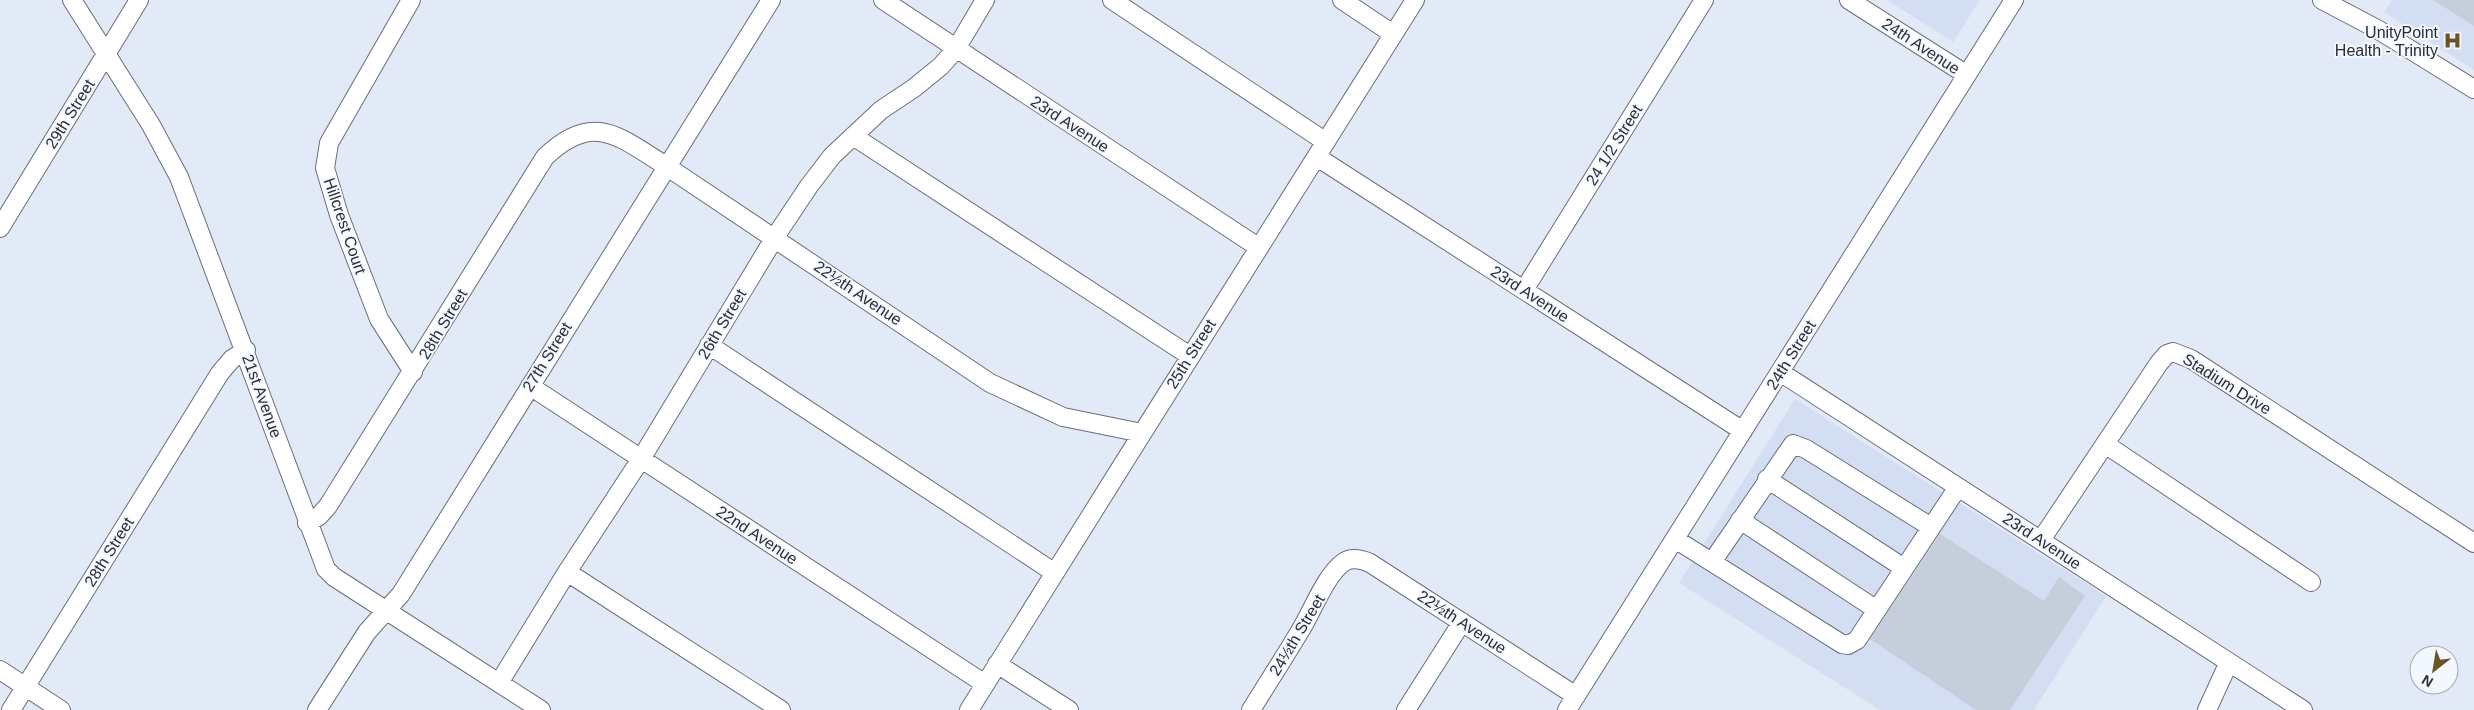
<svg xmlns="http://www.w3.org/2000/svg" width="2474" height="710" viewBox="0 0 2474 710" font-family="Helvetica,sans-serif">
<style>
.built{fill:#d4def2}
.building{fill:#c7cedb}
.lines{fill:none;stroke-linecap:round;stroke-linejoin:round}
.minor-casing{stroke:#686f7a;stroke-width:20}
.minor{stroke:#fff;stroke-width:18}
.labels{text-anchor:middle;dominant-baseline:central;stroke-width:4;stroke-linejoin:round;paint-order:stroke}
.poi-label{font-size:16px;fill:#2a2d32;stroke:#f3f7ff;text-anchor:end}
.street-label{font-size:16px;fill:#2a2d32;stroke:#f3f7ff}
</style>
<rect width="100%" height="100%" fill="#e3eaf7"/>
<path class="built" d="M1887,0h93l-27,42z
M2392,0h82v70l-90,-58z
M1795,399l311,197 -72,114h-154l-201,-127z"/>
<path class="building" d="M2433,0h41v26z
M1940,534l104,67 15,-24 26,19 -75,114h-34l-106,-71z"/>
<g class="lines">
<defs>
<path id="minor" d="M72,0l79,125 28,52 147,392 8,8 207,133
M411,0l-82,143 -4,25 14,47 40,104 34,53
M883,0l375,247
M1112,0l214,142
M1342,0l51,34
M1849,0l118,75
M2322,0l55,29 97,60
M853,136l337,220
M1317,157l426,274
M0,228l139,-228
M1524,290l180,-290
M709,345l346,228
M1780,372l523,338
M530,386l455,298
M2105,444l206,138
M1767,479l137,89
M1740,520l137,90
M307,523l12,-7 9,-10 217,-349c48,-46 73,-21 121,9l324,217 73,34 79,16
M1675,539l167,105 6,1 9,-5 101,-153
M2041,540l118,-177 8,-9 6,-2 18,7 283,184
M1712,562l81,-118 13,5 125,78
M567,572l214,138
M997,664l72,46
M0,670l61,40
M499,683l68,-111 74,-113 134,-222 34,-51 23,-30 49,-46 33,-22 27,-22 15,-17 29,-49
M11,710l209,-337 12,-14 14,-9
M317,710l50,-78 34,-38 370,-594
M969,710c148,-237 297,-474 446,-710
M1251,710c16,-26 33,-52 49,-79 12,-19 26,-57 44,-69 8,-5 17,-3 26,1l206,133
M1406,710l56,-88
M1567,710l447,-710
M2207,710l22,-48"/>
</defs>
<use href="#minor" class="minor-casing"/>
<use href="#minor" class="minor"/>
</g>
<defs>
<symbol id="hospital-bare" viewBox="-9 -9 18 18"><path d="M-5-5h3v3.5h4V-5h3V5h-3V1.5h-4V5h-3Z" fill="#6c5525" stroke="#f3f7ff" stroke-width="2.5" paint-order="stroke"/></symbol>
</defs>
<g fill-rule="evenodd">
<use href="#hospital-bare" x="2440" y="28" width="25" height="25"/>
</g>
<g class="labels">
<g class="poi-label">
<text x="2438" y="32">UnityPoint<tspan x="2438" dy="18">Health - Trinity</tspan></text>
</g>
<g class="street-label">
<text transform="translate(1921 46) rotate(33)">24th Avenue</text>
<text transform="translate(70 114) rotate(-58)">29th Street</text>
<text transform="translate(1070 124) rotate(33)">23rd Avenue</text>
<text transform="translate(1614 145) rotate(-58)">24 1/2 Street</text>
<text transform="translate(345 226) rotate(71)">Hillcrest Court</text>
<text transform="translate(858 293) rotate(34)">22½th Avenue</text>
<text transform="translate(1530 294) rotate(33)">23rd Avenue</text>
<text transform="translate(443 324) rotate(-59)">28th Street</text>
<text transform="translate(722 324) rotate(-59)">26th Street</text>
<text transform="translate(1191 354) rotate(-58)">25th Street</text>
<text transform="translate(1791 355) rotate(-58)">24th Street</text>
<text transform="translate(547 357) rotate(-58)">27th Street</text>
<text transform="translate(2227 384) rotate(32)">Stadium Drive</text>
<text transform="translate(262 396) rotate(70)">21st Avenue</text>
<text transform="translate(757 535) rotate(33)">22nd Avenue</text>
<text transform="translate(2042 541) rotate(33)">23rd Avenue</text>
<text transform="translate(109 552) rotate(-58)">28th Street</text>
<text transform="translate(1462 622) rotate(33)">22½th Avenue</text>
<text transform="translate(1297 635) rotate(-59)">24½th Street</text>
</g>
</g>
<g transform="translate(2434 670) rotate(211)"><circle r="24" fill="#f3f7ff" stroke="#a3a6ad"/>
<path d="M0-4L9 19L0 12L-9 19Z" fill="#6c5525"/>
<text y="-8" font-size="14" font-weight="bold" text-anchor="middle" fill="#2a2d32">N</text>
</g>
</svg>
